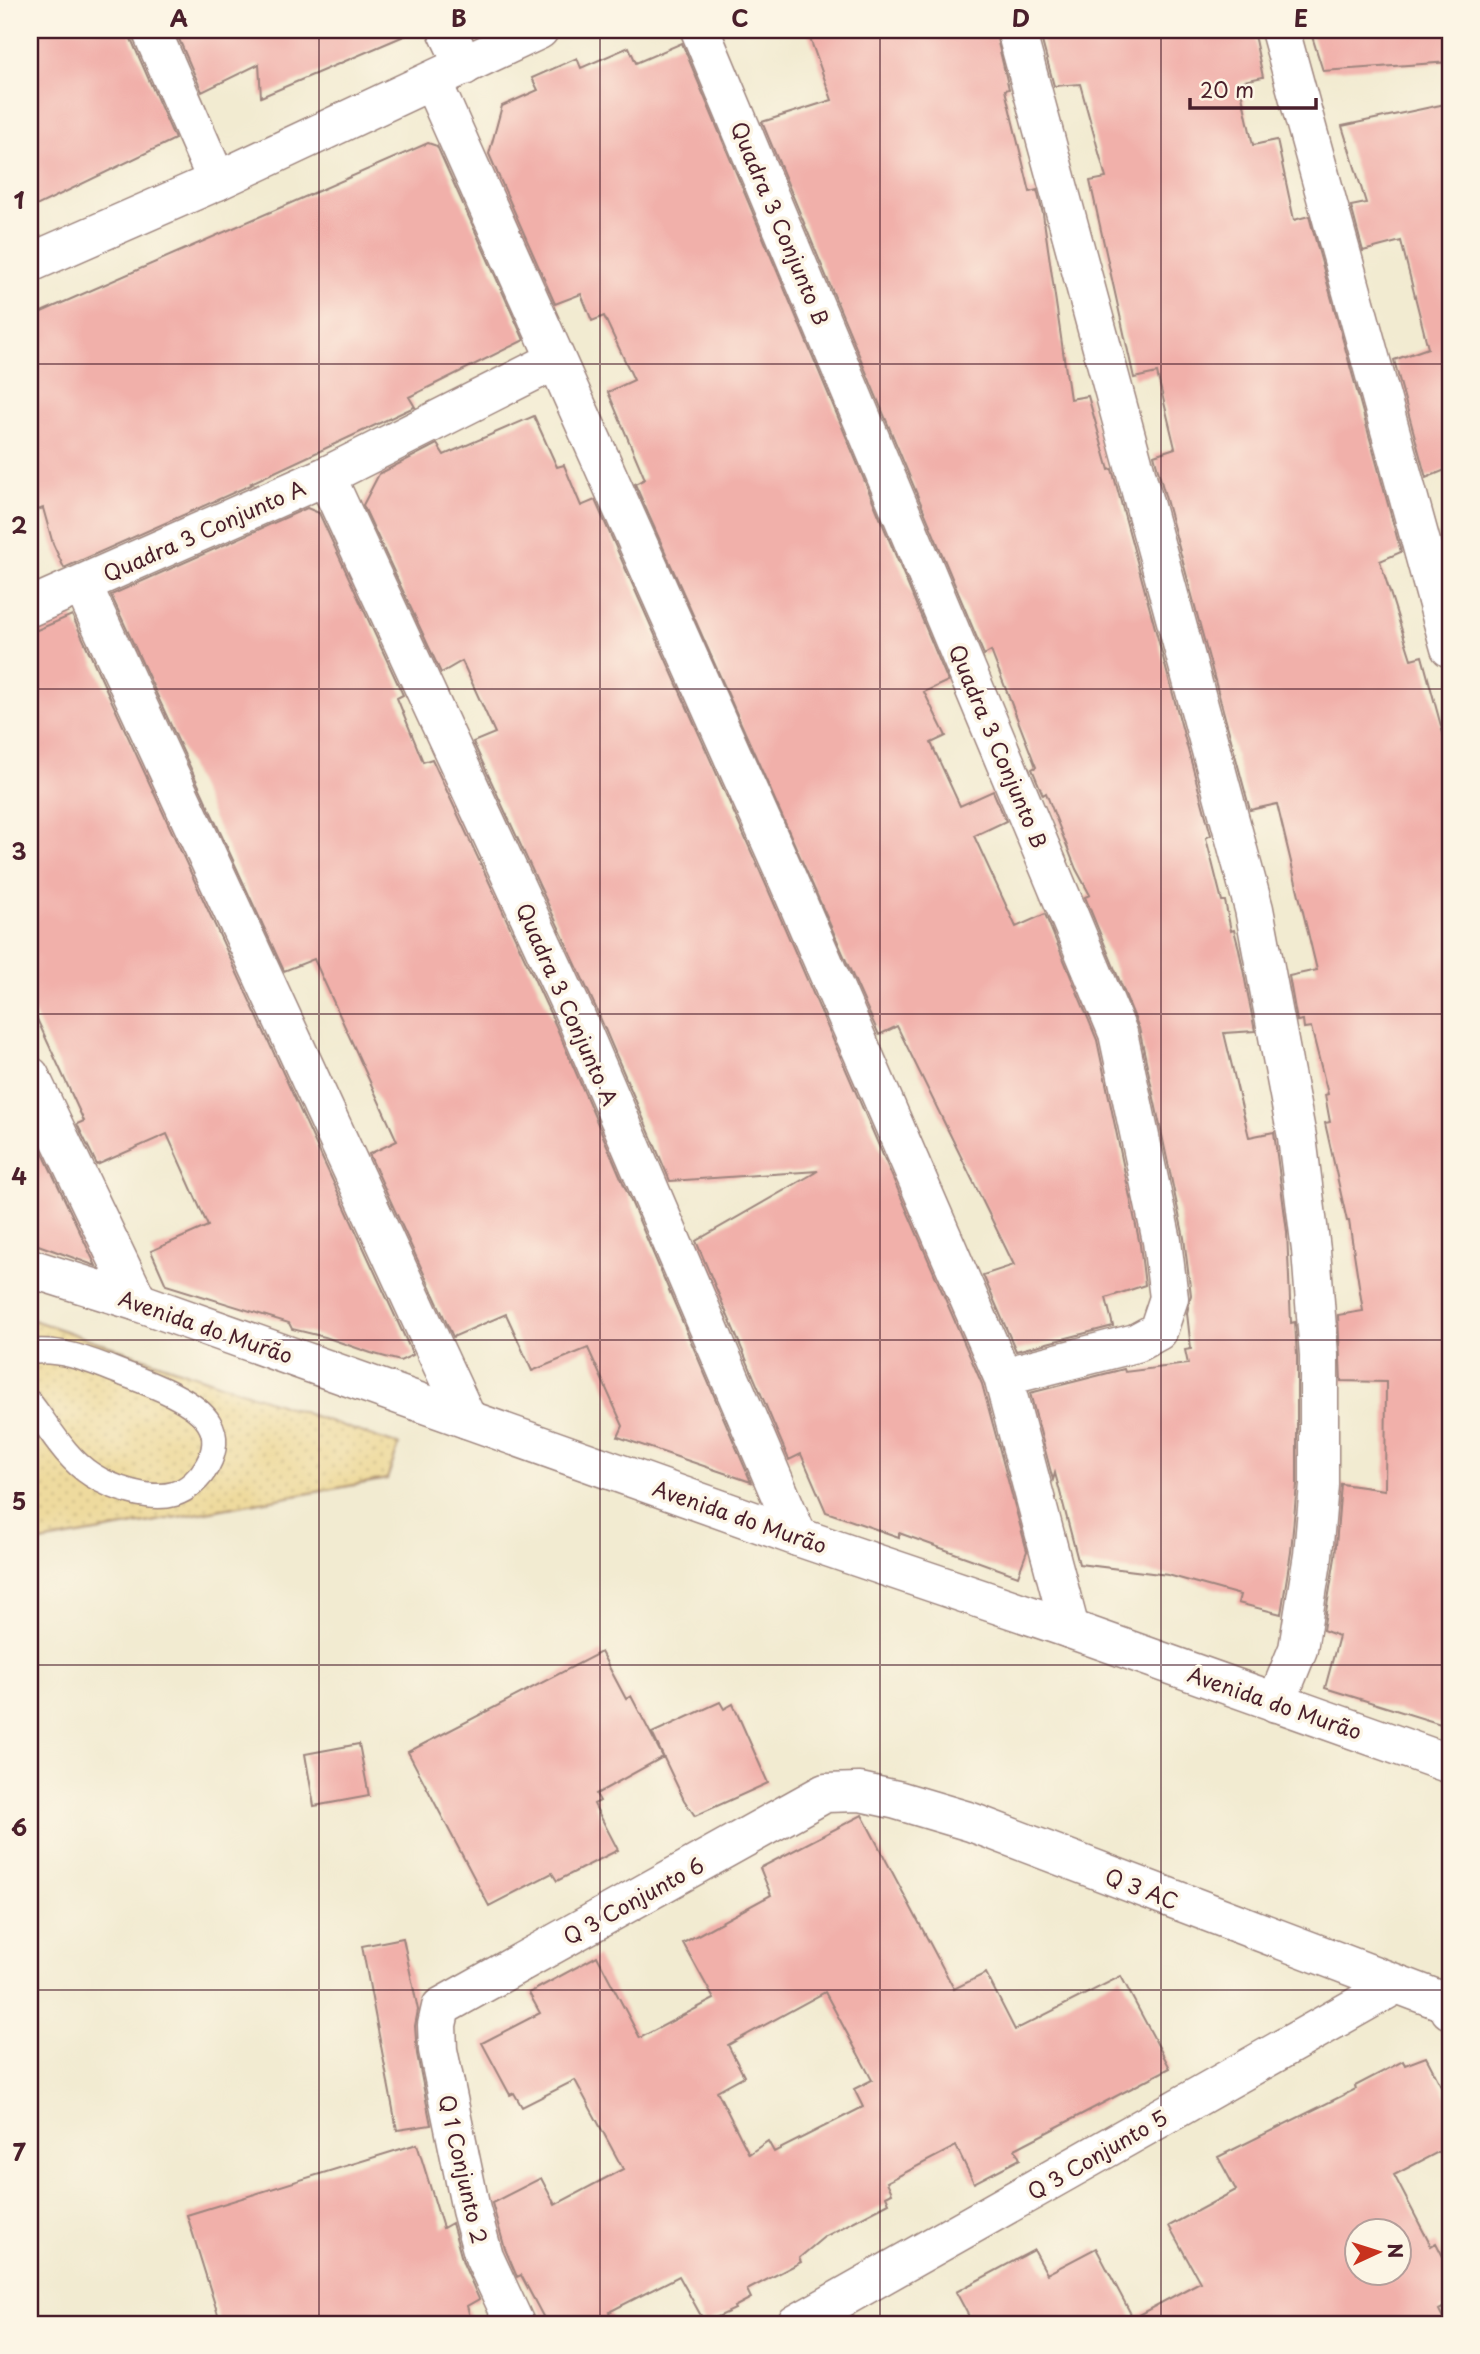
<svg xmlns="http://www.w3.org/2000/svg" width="1480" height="2354" viewBox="0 0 1480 2354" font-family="'Playpen Sans',sans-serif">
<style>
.sand{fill:url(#sand-dots);stroke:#9c7c64;stroke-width:2}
.building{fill:#f1b0aa;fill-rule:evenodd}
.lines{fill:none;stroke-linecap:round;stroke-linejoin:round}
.lane-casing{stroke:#9e857e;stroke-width:27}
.street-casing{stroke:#9e857e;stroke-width:41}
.secondary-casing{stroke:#9e857e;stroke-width:41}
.lane{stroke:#fff;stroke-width:24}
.street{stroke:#fff;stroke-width:38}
.secondary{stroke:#fff;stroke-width:38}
.grid{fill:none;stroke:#4a1f2b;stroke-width:2;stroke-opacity:0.55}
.labels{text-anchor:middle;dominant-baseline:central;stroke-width:7;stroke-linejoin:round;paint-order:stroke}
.street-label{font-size:21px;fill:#4a1f2b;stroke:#fcf5e5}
.neatline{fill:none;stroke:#4a1f2b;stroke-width:2.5}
.grid-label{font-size:23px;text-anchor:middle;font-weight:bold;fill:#4a1f2b}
</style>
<defs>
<pattern id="sand-dots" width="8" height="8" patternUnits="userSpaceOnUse" patternTransform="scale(1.75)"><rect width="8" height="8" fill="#eeda9e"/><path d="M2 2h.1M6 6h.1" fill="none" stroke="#cebb88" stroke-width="1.8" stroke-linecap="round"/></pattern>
</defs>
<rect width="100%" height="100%" fill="#fcf5e5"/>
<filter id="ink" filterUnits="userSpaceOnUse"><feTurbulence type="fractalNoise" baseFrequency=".0143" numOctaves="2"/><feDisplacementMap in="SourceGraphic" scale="14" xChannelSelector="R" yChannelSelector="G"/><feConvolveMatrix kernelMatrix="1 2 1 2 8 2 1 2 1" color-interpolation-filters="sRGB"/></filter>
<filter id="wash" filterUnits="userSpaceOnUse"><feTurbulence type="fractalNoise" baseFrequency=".00686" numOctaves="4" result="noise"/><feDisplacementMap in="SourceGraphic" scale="28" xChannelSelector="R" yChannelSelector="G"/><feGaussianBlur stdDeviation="1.57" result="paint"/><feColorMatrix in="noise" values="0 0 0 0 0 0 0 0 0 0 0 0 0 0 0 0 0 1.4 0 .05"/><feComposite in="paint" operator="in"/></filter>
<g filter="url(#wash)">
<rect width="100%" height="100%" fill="#f2ebd1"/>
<path class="sand" d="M30,1319l369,126 -12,34 -357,65z"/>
<g id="blocks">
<path class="building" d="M30,30h100l1,9 44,100 -145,70z
M175,30h243l-157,67 -2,-33 -57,28z
M807,30h188l14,59 -4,1 25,102 7,-2 6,24 27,185 18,-3 21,74 3,-1 99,366 -5,3 16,63h3l6,30 3,-1 5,19 16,82 -31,2 25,104 25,-5 1,8 12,92 4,91 4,-1 2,34v128l-6,68 -10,62 -43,-11 2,-8 -72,-20 -89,-11 -24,-91 -2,7 -23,-87 94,-24 1,3 63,-8 -3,-14 6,-1 -4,-36 4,-18 -7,-57 -45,-210 -54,-131 5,-2 -14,-26 -30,-76 -3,2 -11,-26 4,-2 -45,-116 -7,4 -222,-533 70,-22z
M1039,30h214l10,47 -24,5 14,63 24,-5 17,80 15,-4 92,336 -21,9 31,98 11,-3 28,103v968l-125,-39 14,-52 -16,-6 12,-72 6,-74 44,6 1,-108 -45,-1 -3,-66 25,-4 -14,-90h-2l-22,-98 5,-1 -5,-27 3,-1 -17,-67 -7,1 -1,-8 -6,1 -8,-45 28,-6 -40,-166 -27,6 -96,-355 21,-7 -18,-75 -23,5 -44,-197 16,-3 -26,-94 -26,2z
M1310,30h140v32l-127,9z
M682,43l266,638 -24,11 22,44 -15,7 29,63 33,-15 13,30 -32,15 42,91 29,-13 52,126 43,205 5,40 -39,13 7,28 -97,25 -33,-76 31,-10 -117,-239 -18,9 -244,-551 10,-5 -37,-87 26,-12 -30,-64 -12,5 -11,-27 -26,10 -66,-150 13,-48 36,-16 -6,-12 45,-20 4,10 48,-21 7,16z
M1450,103v365l-24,10 -32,-118 34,-12 -27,-107 -38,10 -12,-45 15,-3 -24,-77z
M428,143l9,3 87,194 -115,57 6,10h-1l-163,76 2,1 -189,84 -11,-24 -10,-36 -13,5v-196z
M534,416l23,51 7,-2 17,41 14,-6 172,387 215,497 45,167 -9,25 -119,-43v4l-73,-25 -25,-58 -12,6 -93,-219 122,-70 -148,10 -74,-173 -123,-266 22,-9 -33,-72 -21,12 -78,-168 16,-31 58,-30 7,11z
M307,508l12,5 84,182 -6,3 26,64 9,-3 124,267 195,456 -133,-45 5,-11 -35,-78 -56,23 -26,-57 -53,23 -84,-183 28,-13 -83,-182 -30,12 -173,-376z
M72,615l341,740 -13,6 -29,-8 -46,-16 -33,-8 -3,-6 -123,-38 -15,-34 57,-25 -41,-92 -70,31 -20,-41 7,-3 -54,-117v-371z
M30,1126l66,140 -66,-24z
M601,1652l25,47 5,-3 32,61 -67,37 4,7 -6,3 24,46 -61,31 -5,-8 -63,33 -81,-154z
M720,1702l4,7 9,-5 35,79 -73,33 -11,-16 -32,-67z
M359,1744l10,52 -55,10 -9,-52z
M862,1815l92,174 32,-16 29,57 106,-54 49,92 -155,81 5,10 -46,24 -18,-37 -69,36 5,11 -6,3 3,7 -65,34 -25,21 2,4 -54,28 4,8 -17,9 1,2 -30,14 -26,-47 -70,36 6,12h-68l-26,-49 -4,2 -12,-28 -13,-46 49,-25 14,27 68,-36 -48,-89 -53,27 -8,-14 -4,2 -28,-52 58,-30 -11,-20 68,-37 43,82 74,-39 -31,-56 88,-48 -11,-27zM825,1992l47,88 -18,9 9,18 -89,45 -6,-11 -19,13 -32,-63 27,-15 -16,-31z
M403,1938l15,72 -3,16 2,28 14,71 -34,5 -35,-184z
M1426,2057l24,46v43l-56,29 37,71 5,-3 14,27v34l-11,6 7,14h-473l-17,-32 78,-42 13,24 49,-26 37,70 67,-36 -31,-56 67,-36 -18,-33 138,-68 -1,-3 48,-25 2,4zM1357,2231h42v42h-42z
M417,2144l26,84 9,-5 11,40 16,36 -12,7 5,18h-251l-34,-109z"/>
</g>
</g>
<g filter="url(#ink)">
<use href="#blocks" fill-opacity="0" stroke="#9e857e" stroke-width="2"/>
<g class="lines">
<defs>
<path id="lane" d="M30,1352c35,-4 65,11 97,23 24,9 69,26 82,48 16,25 -8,63 -35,71 -24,7 -62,-6 -82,-19 -27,-17 -43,-48 -62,-72"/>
<path id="street" d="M151,30l66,151
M447,30l17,36
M700,30l418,1003 44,208 7,57 -11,33 -22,12 -133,34
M1016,30l238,879 43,228 14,113 8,105v130l-6,70 -15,94 -22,54
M1280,30l170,618
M432,81l355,797 216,499 67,252
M326,476l250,541 222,520
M82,584l385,835
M30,607l296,-131 230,-116
M30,1076l108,226
M515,2324l-31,-67 -13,-47 -33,-160 -1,-25 4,-18 384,-214 35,-1 37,8 74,22 476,181 3,7
M796,2324l601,-340"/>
<path id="secondary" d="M30,263l187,-82 322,-151
M30,1268l108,34 660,235 272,92 380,135"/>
</defs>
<use href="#lane" class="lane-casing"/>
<use href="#street" class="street-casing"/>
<use href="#secondary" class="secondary-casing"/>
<use href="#lane" class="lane"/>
<use href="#street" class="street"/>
<use href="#secondary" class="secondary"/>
</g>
</g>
<path class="grid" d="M319,30v2294M600,30v2294M880,30v2294M1161,30v2294M30,364h1420M30,689h1420M30,1014h1420M30,1340h1420M30,1665h1420M30,1990h1420"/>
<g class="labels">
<g class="street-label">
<text transform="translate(781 223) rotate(67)">Quadra 3 Conjunto B</text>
<text transform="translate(204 530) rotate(-24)">Quadra 3 Conjunto A</text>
<text transform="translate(999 746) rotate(67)">Quadra 3 Conjunto B</text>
<text transform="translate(568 1004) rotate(66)">Quadra 3 Conjunto A</text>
<text transform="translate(206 1326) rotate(19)">Avenida do Murão</text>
<text transform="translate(740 1516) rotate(19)">Avenida do Murão</text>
<text transform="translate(1275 1702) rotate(19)">Avenida do Murão</text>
<text transform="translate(1142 1888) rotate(21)">Q 3 AC</text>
<text transform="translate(633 1900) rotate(-29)">Q 3 Conjunto 6</text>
<text transform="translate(1097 2154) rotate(-30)">Q 3 Conjunto 5</text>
<text transform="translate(464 2169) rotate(77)">Q 1 Conjunto 2</text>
</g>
</g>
<rect width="1480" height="2354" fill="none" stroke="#fcf5e5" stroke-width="77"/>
<g transform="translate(1378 2252) rotate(86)"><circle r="33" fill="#fcf5e5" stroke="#b59f9b" stroke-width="2"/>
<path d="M0-5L12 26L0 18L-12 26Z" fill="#c8321e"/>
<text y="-10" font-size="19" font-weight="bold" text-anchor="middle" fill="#4a1f2b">N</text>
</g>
<path d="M1190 98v10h126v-10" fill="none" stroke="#4a1f2b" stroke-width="3.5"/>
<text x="1200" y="98" font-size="21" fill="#4a1f2b" stroke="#fcf5e5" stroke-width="5" paint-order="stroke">20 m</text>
<rect x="38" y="38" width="1404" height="2278" class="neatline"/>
<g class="grid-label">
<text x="179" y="27">A</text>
<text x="459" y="27">B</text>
<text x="740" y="27">C</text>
<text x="1021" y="27">D</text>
<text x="1301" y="27">E</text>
<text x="19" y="209">1</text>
<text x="19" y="534">2</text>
<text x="19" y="860">3</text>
<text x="19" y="1185">4</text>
<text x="19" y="1510">5</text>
<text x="19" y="1836">6</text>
<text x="19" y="2161">7</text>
</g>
</svg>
